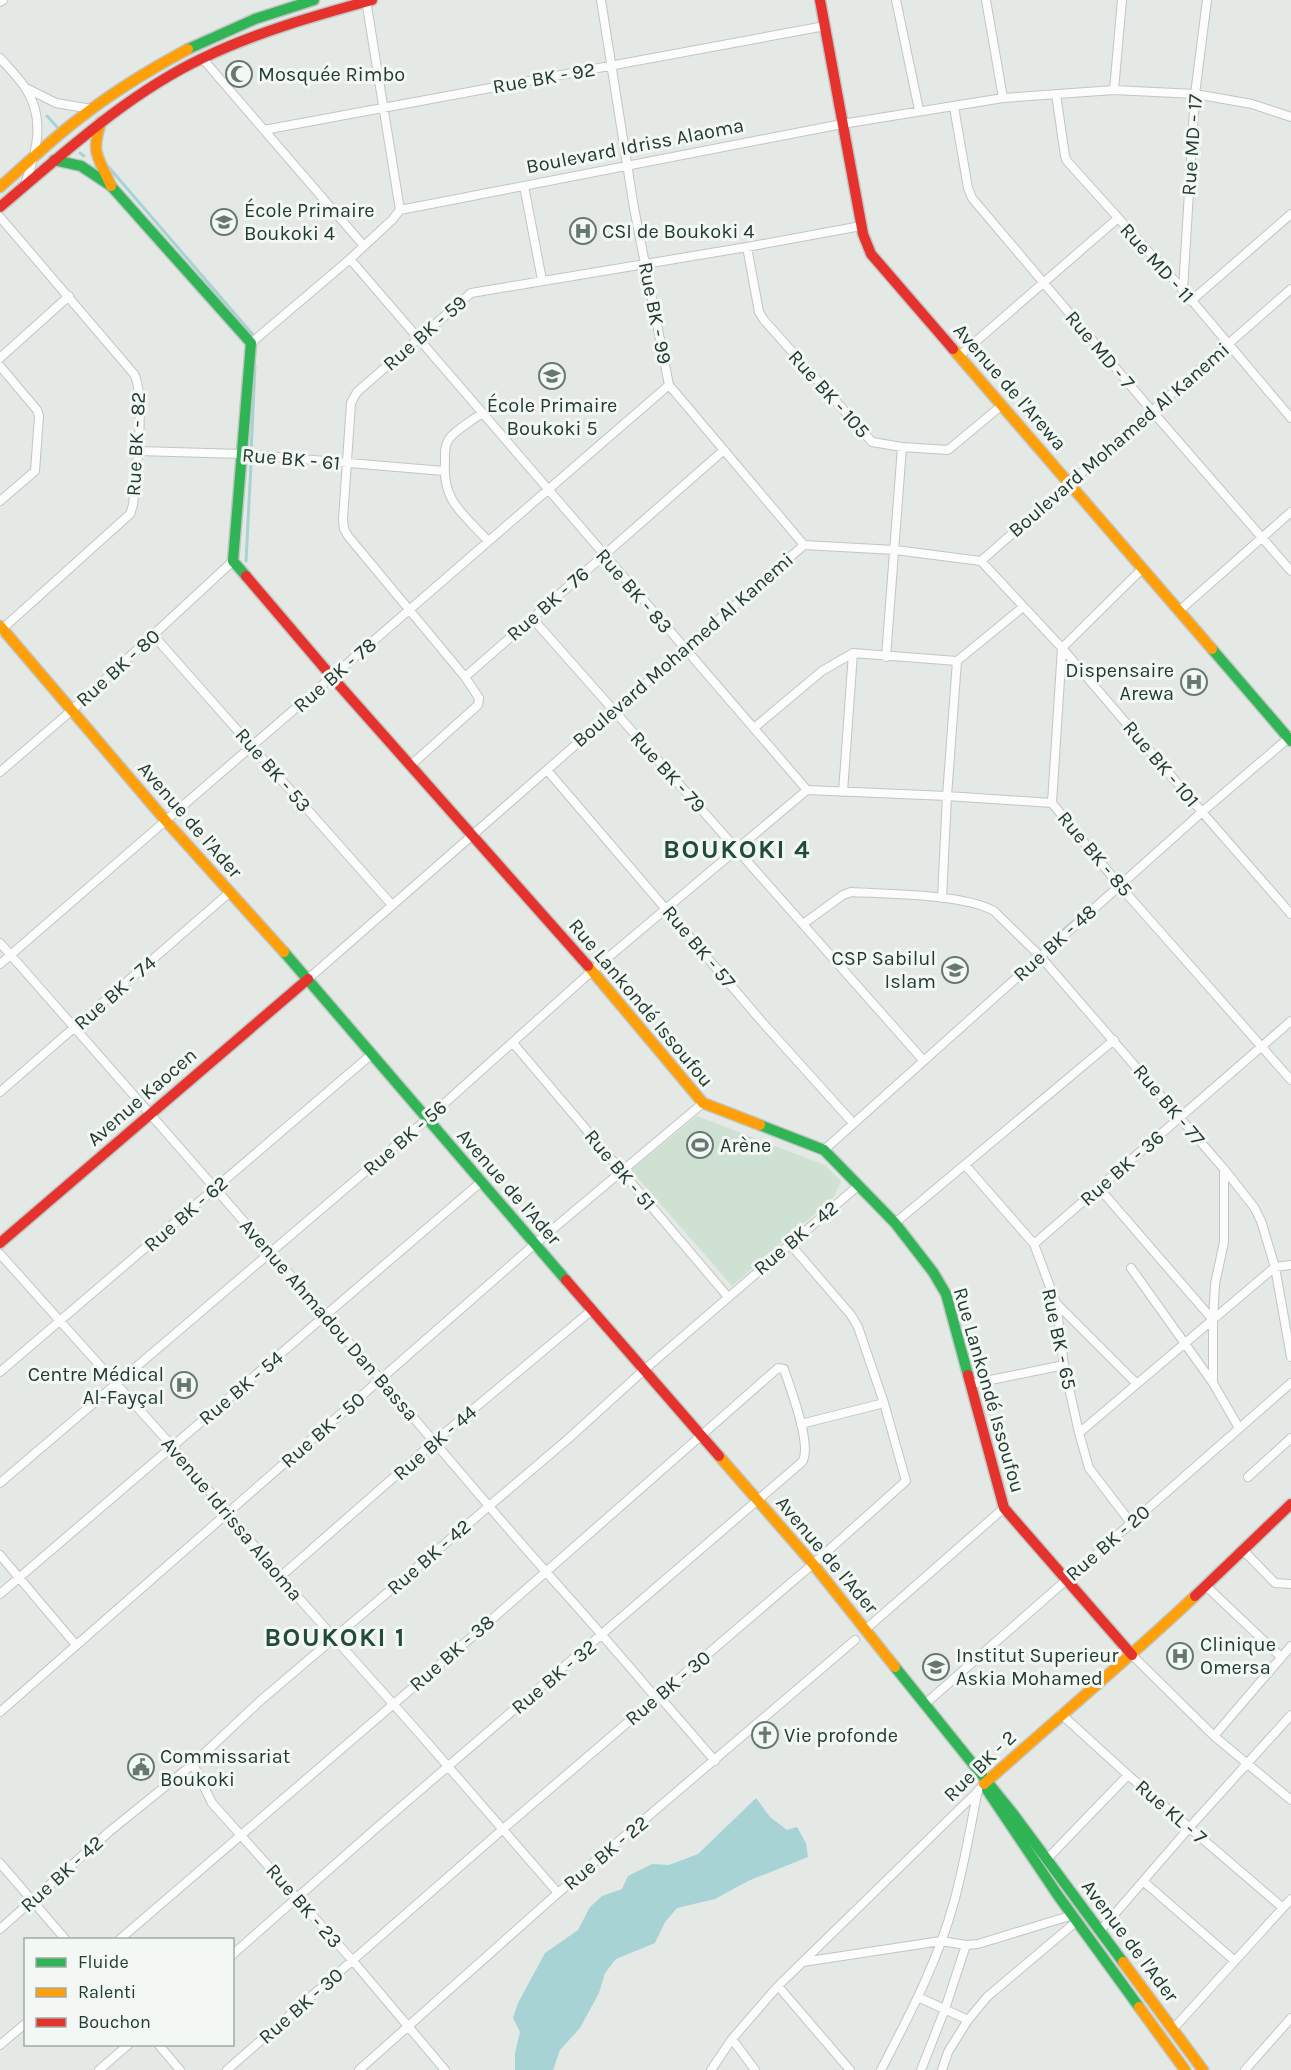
<svg xmlns="http://www.w3.org/2000/svg" width="1291" height="2070" viewBox="0 0 1291 2070" font-family="Karla,sans-serif">
<style>
.green{fill:#cfe1d2}
.water{fill:#a8d3d4}
.lines{fill:none;stroke-linecap:round;stroke-linejoin:round}
.stream{stroke:#a8d3d4;stroke-width:3}
.street-casing{stroke:#c1c6c3;stroke-width:10}
.fast-casing{stroke:#c0c6c3;stroke-width:13}
.slow-casing{stroke:#c0c6c3;stroke-width:13}
.jam-casing{stroke:#c0c6c3;stroke-width:13}
.street{stroke:#fbfcfb;stroke-width:8}
.fast{stroke:#30b455;stroke-width:10}
.slow{stroke:#ff9f0a;stroke-width:10}
.jam{stroke:#e5322d;stroke-width:10}
.labels{text-anchor:middle;dominant-baseline:central;stroke-width:6;stroke-linejoin:round;paint-order:stroke}
.poi-label{font-size:20px;fill:#233b32;stroke:#f3f8f5;text-anchor:start}
.street-label{font-size:20px;fill:#233b32;stroke:#f3f8f5}
.district-label{font-size:26px;font-weight:bold;letter-spacing:1.5px;fill:#214c3c;stroke:#f3f8f5}
</style>
<rect width="100%" height="100%" fill="#e4e9e6"/>
<path class="green" d="M697,1116l128,49 16,16 -7,16 -102,89 -101,-116z"/>
<path class="water" d="M756,1798l14,19 17,13 10,-3 9,16 2,14 -60,24 -33,18 -38,9 -12,14 -10,21 -39,16 -11,14 -6,20 -19,35 -20,22 -7,20h-38v-17l5,-21 -7,-14 5,-15 27,-50 33,-23 12,-23 12,-11 20,-7 6,-13 24,-12 17,1 29,-11z"/>
<g class="lines">
<path class="stream" d="M47,116l11,12
M80,153l4,3
M106,164l148,172
M251,453l4,-87
M246,561l5,-97
M1044,949l3,-5 41,-35"/>
<defs>
<path id="street" d="M366,0l34,210
M601,0l33,208 35,177 135,160
M896,0l23,110
M986,0l17,98
M0,2l3,-2
M0,58c8,9 17,18 24,28 22,31 13,65 1,98
M202,58l162,188
M26,88l30,15 35,6
M1114,90l8,-90
M1056,94l9,62 2,5 116,129 108,128
M954,107l14,81 4,10 180,213 139,160
M264,130l561,-104
M524,186l18,94
M0,217l134,157c12,21 2,104 -1,131l-3,9 -130,117
M747,247l12,65 5,8 108,122 30,5 46,3 53,-44
M350,259l457,531 140,6 105,7
M1183,290l12,-196 12,-94
M1191,301l100,-87
M251,343l99,-84 42,-39 8,-10 442,-86 161,-26 111,-8 81,4 57,10 39,13
M959,356l158,-137
M0,358l69,-62
M0,366l37,44 2,6 -4,55 -35,30
M482,413c-10,8 -26,16 -33,26 -5,7 -4,16 -4,23 -3,40 19,52 43,79
M138,451l104,3 202,17
M981,561l81,87 140,164 89,102
M1142,569l-80,79 -10,155 67,82 172,195
M1179,611l112,-99
M532,618l391,442
M154,636l238,269
M886,657l16,-210
M465,677l-117,-141 -4,-7 -1,-10 8,-116 6,-11 114,-99 276,-46 114,-21
M754,728l68,-57 31,-18 104,8 66,-54
M411,765l67,-60 1,-7 -14,-21 259,-227
M547,770l216,253 90,100
M0,772l71,-61 162,-150
M843,792l10,-139
M942,898l5,-102 10,-135
M803,924l40,-29 8,-3c37,2 113,2 143,19l46,45 184,213 30,38 7,14 14,46 16,90
M0,943c164,186 327,373 488,562 55,65 113,127 168,193
M0,964l669,-579
M308,979l496,-434 91,5 86,11 310,-272
M513,1043l215,254
M0,1092l229,-199
M824,1150l378,-338 89,-76
M966,1166l68,78 22,59 8,62 15,68 10,35 42,55
M1099,1188l114,132
M895,1223l219,-183
M1034,1244l257,-223
M0,1254l172,192 108,131 139,156 139,160
M1131,1268l82,115 26,45
M1056,1303l81,81
M0,1372l372,-318
M1213,1383v-63l2,-36 9,-42v-73
M971,1384l93,-19
M801,1424l83,-21
M1079,1433l196,-166 16,-2
M1248,1477l43,-39
M0,1483l427,-364 165,-148 215,-181
M1243,1550l32,33 16,1
M0,1555l76,90
M280,1577l154,-135 158,-132
M1206,1586l75,71
M0,1594l481,-412
M866,1629l138,-121
M1132,1655l82,81 77,64
M659,1696l56,65
M925,1704l366,-321
M0,1712l535,-468 168,-141
M1061,1714l67,61 155,133
M1214,1736l77,-90
M193,1764l19,39 141,158 92,109
M1047,1859l81,-84
M0,1863l66,77
M1143,1881l92,80
M0,1929l110,-98 83,-67 67,-63 308,-262 76,-69 215,-185
M1100,1931l89,-103 102,-113
M119,1940l355,-305 304,-267 6,1c6,19 29,77 18,93l-428,368 -142,125
M803,1962l138,-21 25,4 12,-1 95,-29
M778,1986l72,84
M918,1997l50,23
M1173,2029l118,-130
M732,2039l23,31
M158,2044l22,26
M0,2045l26,-22
M99,2070l30,-26
M227,2070l276,-241 310,-265 93,-83 -22,-78 -26,-76 -7,-12 -61,-71
M359,2070l199,-177 297,-253
M711,2070l21,-31 46,-53 199,-194 7,-8
M881,2070c28,-54 57,-109 73,-168 10,-36 16,-72 23,-108
M921,2070l24,-61 21,-64
M942,2070l6,-18 20,-32 19,-23 90,-76
M1245,2070l46,-52"/>
<path id="fast" d="M188,49l67,-30 59,-19
M54,160l27,6 30,20 140,157 -18,218 13,15
M1212,649l79,92
M284,952l282,328
M760,1125l64,25 71,73 38,49 13,22 22,81
M895,1667l119,148 109,147
M987,1790l72,107 80,110"/>
<path id="slow" d="M101,122c-11,33 -2,35 10,64
M0,187c25,-22 50,-46 76,-66 35,-28 73,-51 112,-72
M953,349l259,300
M0,626l166,195 118,131
M588,966l115,137 57,22
M719,1456l94,108 82,103
M984,1784c70,-63 142,-123 211,-188
M1123,1962l80,108
M1139,2007l46,63"/>
<path id="jam" d="M820,0l43,234 8,20 82,95
M0,207c64,-54 127,-113 203,-149 54,-26 111,-42 169,-58
M246,576l86,101 256,289
M0,1243l308,-264
M566,1280l153,176
M968,1375l36,133 128,147
M1195,1596l96,-92"/>
</defs>
<use href="#street" class="street-casing"/>
<use href="#fast" class="fast-casing"/>
<use href="#slow" class="slow-casing"/>
<use href="#jam" class="jam-casing"/>
<use href="#street" class="street"/>
<use href="#fast" class="fast"/>
<use href="#slow" class="slow"/>
<use href="#jam" class="jam"/>
</g>
<defs>
<symbol id="mosque-ring" viewBox="-11 -11 22 22"><circle r="9.5" fill="#f3f8f5" stroke="#677871" stroke-width="1.5"/><path d="M3.5-4.9A6 6 0 1 0 3.5 4.9A5 5 0 1 1 3.5-4.9Z" fill="#677871"/></symbol>
<symbol id="school-ring" viewBox="-11 -11 22 22"><circle r="9.5" fill="#f3f8f5" stroke="#677871" stroke-width="1.5"/><path d="M0-5L7-2L0 1L-7-2ZM-4 1L0 2.5L4 1V4Q0 6-4 4Z" fill="#677871"/></symbol>
<symbol id="hospital-ring" viewBox="-11 -11 22 22"><circle r="9.5" fill="#f3f8f5" stroke="#677871" stroke-width="1.5"/><path d="M-5-5h3v3.5h4V-5h3V5h-3V1.5h-4V5h-3Z" fill="#677871"/></symbol>
<symbol id="stadium-ring" viewBox="-11 -11 22 22"><circle r="9.5" fill="#f3f8f5" stroke="#677871" stroke-width="1.5"/><path d="M0-5a6.5 5 0 1 0 0 10a6.5 5 0 1 0 0-10ZM-3.5-1.8h7v3.6h-7Z" fill="#677871"/></symbol>
<symbol id="university-ring" viewBox="-11 -11 22 22"><circle r="9.5" fill="#f3f8f5" stroke="#677871" stroke-width="1.5"/><path d="M0-5L7-2L0 1L-7-2ZM-4 1L0 2.5L4 1V4Q0 6-4 4Z" fill="#677871"/></symbol>
<symbol id="church-ring" viewBox="-11 -11 22 22"><circle r="9.5" fill="#f3f8f5" stroke="#677871" stroke-width="1.5"/><path d="M-1.2-6h2.4v3.5h3.3v2.4h-3.3V6h-2.4V-.1h-3.3v-2.4h3.3Z" fill="#677871"/></symbol>
<symbol id="civic-ring" viewBox="-11 -11 22 22"><circle r="9.5" fill="#f3f8f5" stroke="#677871" stroke-width="1.5"/><path d="M-.6-6.5H3V-4.5H.6V-3L4-1V1h2V6H-6V1h2V-1L-.6-3ZM-1.2 2.5V6h2.4V2.5Z" fill="#677871"/></symbol>
</defs>
<g fill-rule="evenodd">
<use href="#mosque-ring" x="224" y="59" width="30" height="30"/>
<use href="#school-ring" x="209" y="207" width="30" height="30"/>
<use href="#hospital-ring" x="568" y="216" width="30" height="30"/>
<use href="#school-ring" x="537" y="361" width="30" height="30"/>
<use href="#hospital-ring" x="1179" y="667" width="30" height="30"/>
<use href="#school-ring" x="940" y="955" width="30" height="30"/>
<use href="#stadium-ring" x="685" y="1130" width="30" height="30"/>
<use href="#hospital-ring" x="169" y="1370" width="30" height="30"/>
<use href="#hospital-ring" x="1165" y="1641" width="30" height="30"/>
<use href="#university-ring" x="921" y="1652" width="30" height="30"/>
<use href="#church-ring" x="750" y="1720" width="30" height="30"/>
<use href="#civic-ring" x="126" y="1752" width="30" height="30"/>
</g>
<g class="labels">
<g class="poi-label">
<text x="258" y="74">Mosquée Rimbo</text>
<text x="244" y="210">École Primaire<tspan x="244" dy="23">Boukoki 4</tspan></text>
<text x="602" y="231">CSI de Boukoki 4</text>
<text x="552" y="405" text-anchor="middle">École Primaire<tspan x="552" dy="23">Boukoki 5</tspan></text>
<text x="1174" y="670" text-anchor="end">Dispensaire<tspan x="1174" dy="23">Arewa</tspan></text>
<text x="936" y="958" text-anchor="end">CSP Sabilul<tspan x="936" dy="23">Islam</tspan></text>
<text x="720" y="1145">Arène</text>
<text x="164" y="1374" text-anchor="end">Centre Médical<tspan x="164" dy="23">Al-Fayçal</tspan></text>
<text x="1200" y="1644">Clinique<tspan x="1200" dy="23">Omersa</tspan></text>
<text x="956" y="1655">Institut Superieur<tspan x="956" dy="23">Askia Mohamed</tspan></text>
<text x="784" y="1735">Vie profonde</text>
<text x="160" y="1756">Commissariat<tspan x="160" dy="23">Boukoki</tspan></text>
</g>
<g class="street-label">
<text transform="translate(544 78) rotate(-10)">Rue BK - 92</text>
<text transform="translate(1192 145) rotate(-86)">Rue MD - 17</text>
<text transform="translate(635 146) rotate(-11)">Boulevard Idriss Alaoma</text>
<text transform="translate(1157 263) rotate(48)">Rue MD - 11</text>
<text transform="translate(655 313) rotate(79)">Rue BK - 99</text>
<text transform="translate(425 333) rotate(-41)">Rue BK - 59</text>
<text transform="translate(1100 350) rotate(50)">Rue MD - 7</text>
<text transform="translate(1010 387) rotate(49)">Avenue de l'Arewa</text>
<text transform="translate(829 394) rotate(48)">Rue BK - 105</text>
<text transform="translate(1119 440) rotate(-41)">Boulevard Mohamed Al Kanemi</text>
<text transform="translate(136 444) rotate(-87)">Rue BK - 82</text>
<text transform="translate(291 459) rotate(5)">Rue BK - 61</text>
<text transform="translate(634 591) rotate(49)">Rue BK - 83</text>
<text transform="translate(548 604) rotate(-41)">Rue BK - 76</text>
<text transform="translate(683 650) rotate(-41)">Boulevard Mohamed Al Kanemi</text>
<text transform="translate(118 668) rotate(-42)">Rue BK - 80</text>
<text transform="translate(335 675) rotate(-41)">Rue BK - 78</text>
<text transform="translate(1161 764) rotate(50)">Rue BK - 101</text>
<text transform="translate(273 770) rotate(49)">Rue BK - 53</text>
<text transform="translate(668 772) rotate(48)">Rue BK - 79</text>
<text transform="translate(190 820) rotate(49)">Avenue de l'Ader</text>
<text transform="translate(1095 854) rotate(50)">Rue BK - 85</text>
<text transform="translate(1055 943) rotate(-42)">Rue BK - 48</text>
<text transform="translate(699 947) rotate(50)">Rue BK - 57</text>
<text transform="translate(115 993) rotate(-41)">Rue BK - 74</text>
<text transform="translate(641 1003) rotate(50)">Rue Lankondé Issoufou</text>
<text transform="translate(142 1097) rotate(-41)">Avenue Kaocen</text>
<text transform="translate(1169 1105) rotate(50)">Rue BK - 77</text>
<text transform="translate(405 1138) rotate(-41)">Rue BK - 56</text>
<text transform="translate(1122 1168) rotate(-41)">Rue BK - 36</text>
<text transform="translate(620 1170) rotate(50)">Rue BK - 51</text>
<text transform="translate(509 1187) rotate(49)">Avenue de l'Ader</text>
<text transform="translate(186 1214) rotate(-41)">Rue BK - 62</text>
<text transform="translate(796 1238) rotate(-40)">Rue BK - 42</text>
<text transform="translate(329 1320) rotate(49)">Avenue Ahmadou Dan Bassa</text>
<text transform="translate(1059 1339) rotate(78)">Rue BK - 65</text>
<text transform="translate(241 1388) rotate(-40)">Rue BK - 54</text>
<text transform="translate(989 1390) rotate(74)">Rue Lankondé Issoufou</text>
<text transform="translate(323 1430) rotate(-41)">Rue BK - 50</text>
<text transform="translate(435 1443) rotate(-41)">Rue BK - 44</text>
<text transform="translate(232 1519) rotate(50)">Avenue Idrissa Alaoma</text>
<text transform="translate(1108 1543) rotate(-41)">Rue BK - 20</text>
<text transform="translate(827 1555) rotate(50)">Avenue de l'Ader</text>
<text transform="translate(429 1557) rotate(-41)">Rue BK - 42</text>
<text transform="translate(452 1653) rotate(-41)">Rue BK - 38</text>
<text transform="translate(554 1677) rotate(-40)">Rue BK - 32</text>
<text transform="translate(668 1688) rotate(-40)">Rue BK - 30</text>
<text transform="translate(980 1766) rotate(-44)">Rue BK - 2</text>
<text transform="translate(1171 1812) rotate(41)">Rue KL - 7</text>
<text transform="translate(606 1853) rotate(-40)">Rue BK - 22</text>
<text transform="translate(62 1874) rotate(-42)">Rue BK - 42</text>
<text transform="translate(304 1906) rotate(49)">Rue BK - 23</text>
<text transform="translate(1130 1941) rotate(53)">Avenue de l'Ader</text>
<text transform="translate(301 2006) rotate(-41)">Rue BK - 30</text>
</g>
<g class="district-label">
<text x="737" y="849">BOUKOKI 4</text>
<text x="335" y="1637">BOUKOKI 1</text>
</g>
</g>
<rect x="24" y="1938" width="210" height="108" fill="#f3f8f5" stroke="#a0aca7" stroke-width="1.5"/>
<rect x="36" y="1958" width="30" height="9" fill="#30b455" stroke="#a0aca7" stroke-width="1.5"/>
<text x="78" y="1968" font-size="18" fill="#233b32">Fluide</text>
<rect x="36" y="1988" width="30" height="9" fill="#ff9f0a" stroke="#a0aca7" stroke-width="1.5"/>
<text x="78" y="1998" font-size="18" fill="#233b32">Ralenti</text>
<rect x="36" y="2018" width="30" height="9" fill="#e5322d" stroke="#a0aca7" stroke-width="1.5"/>
<text x="78" y="2028" font-size="18" fill="#233b32">Bouchon</text>
</svg>
